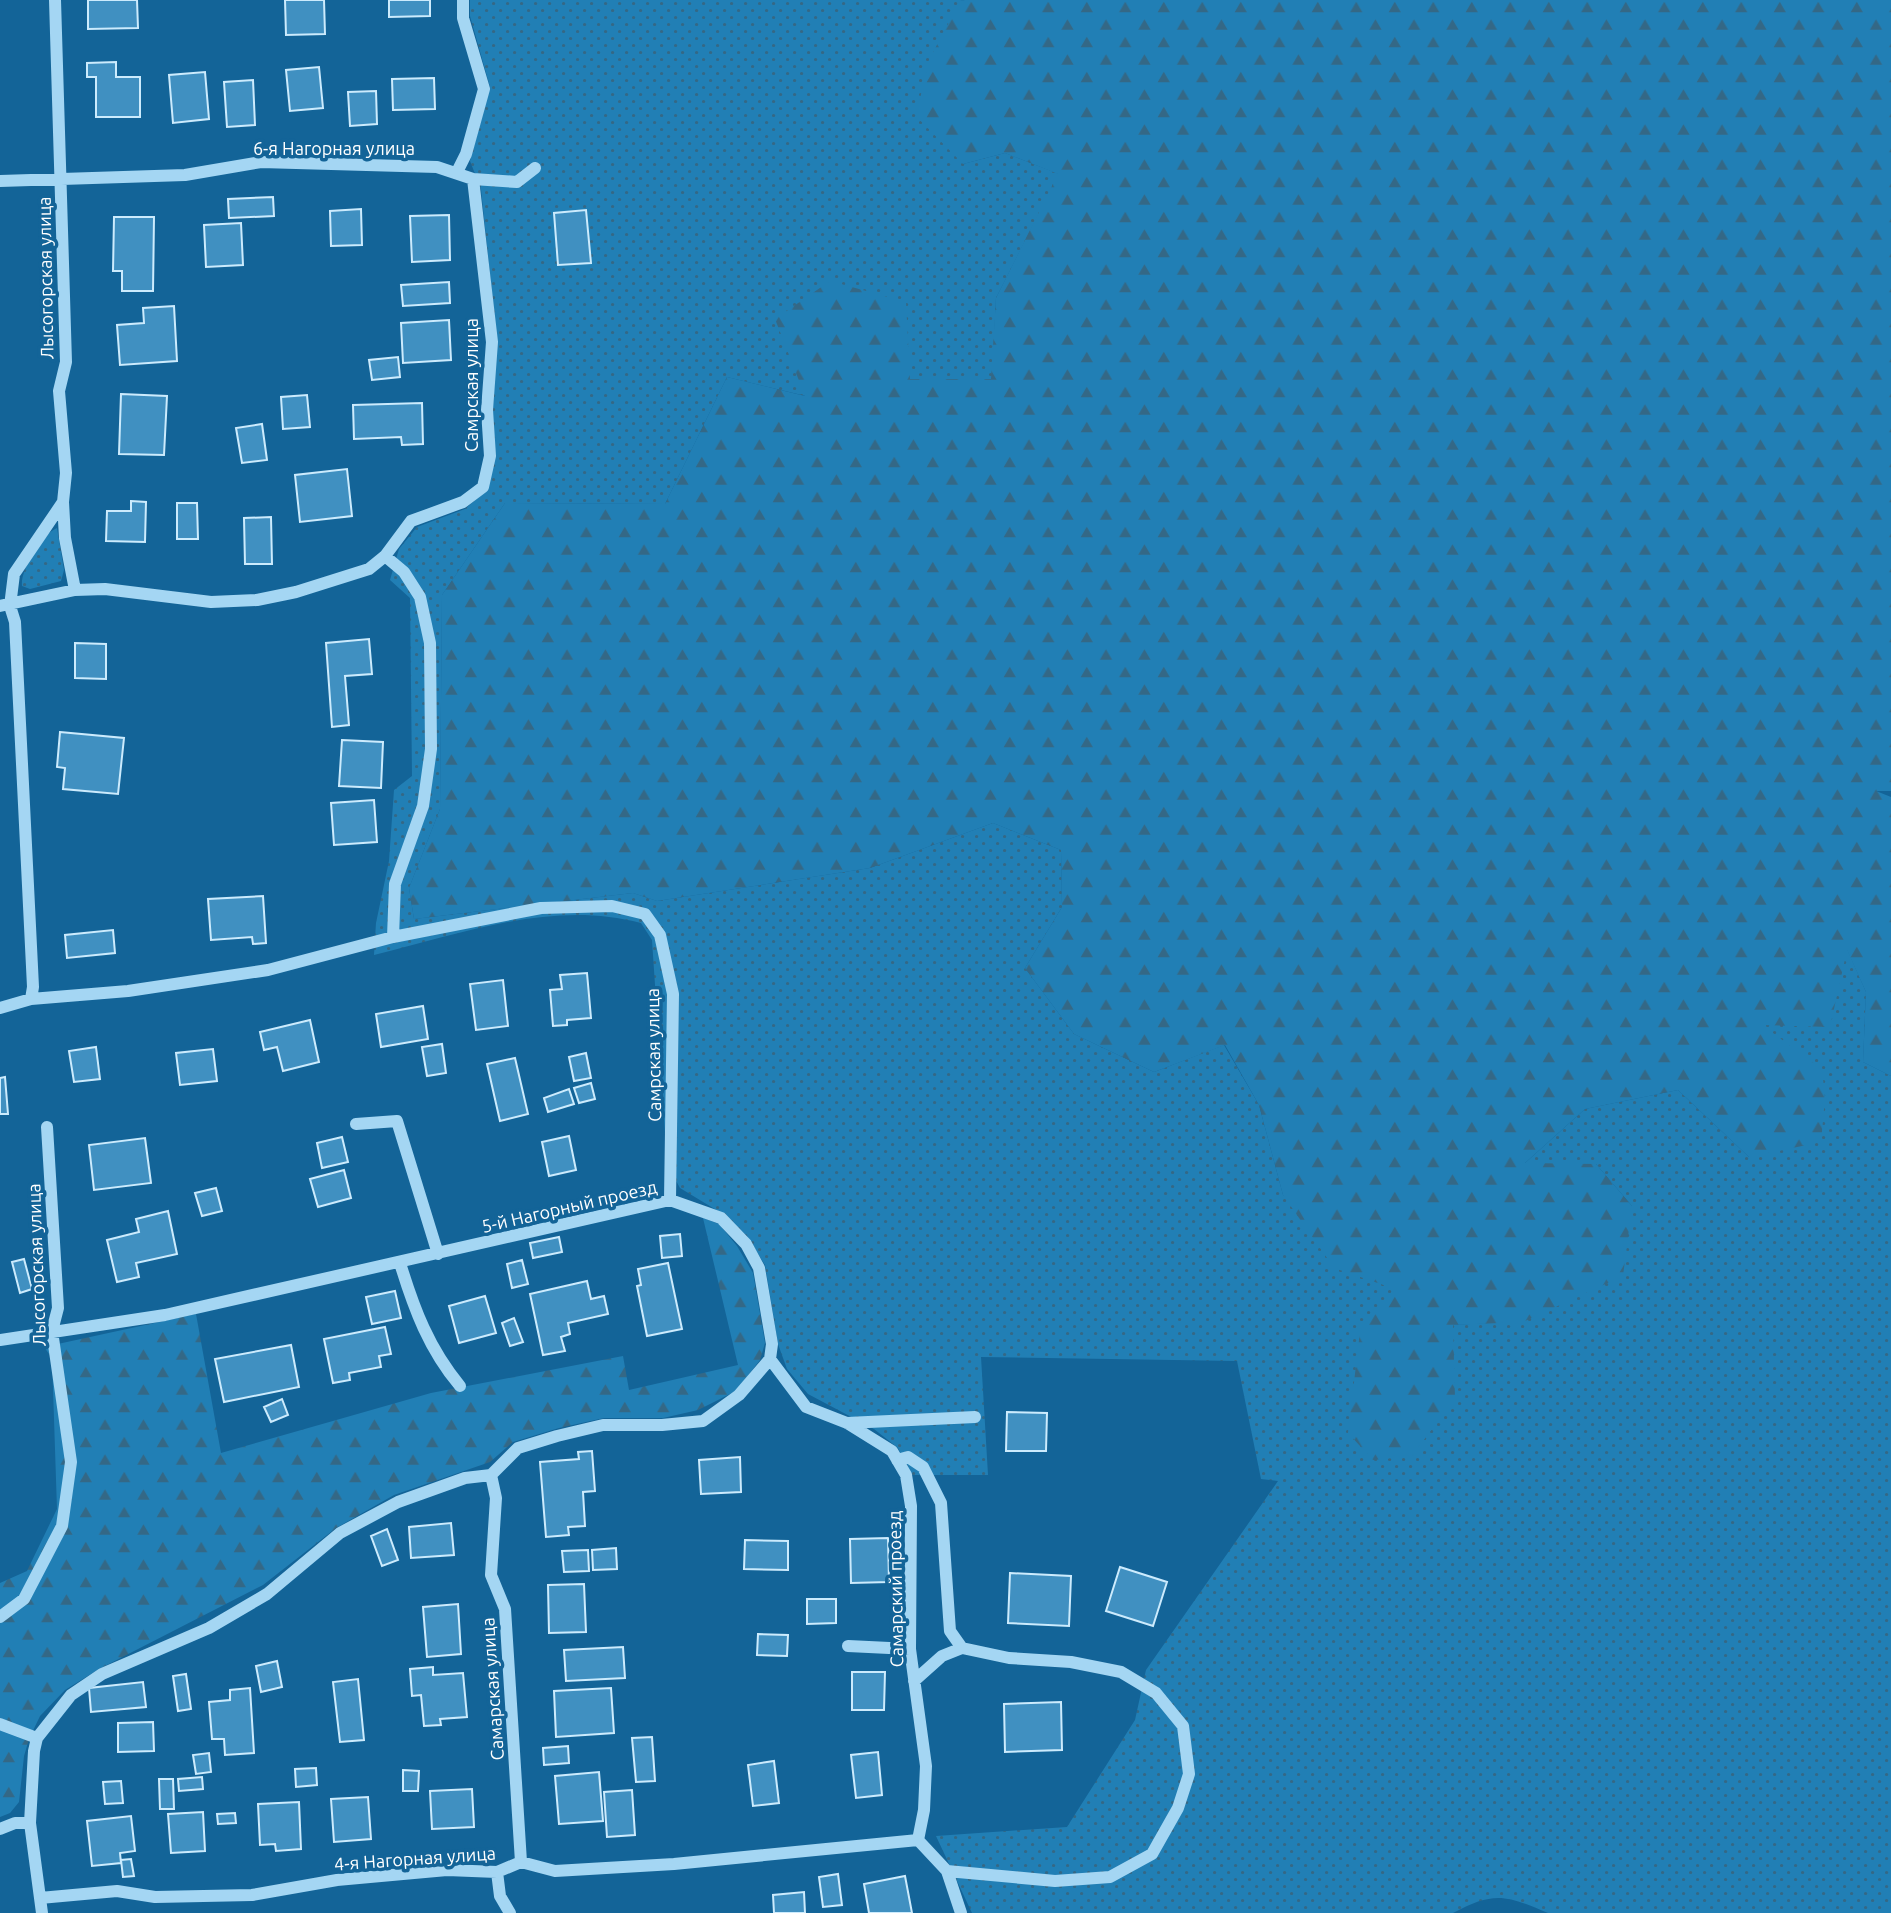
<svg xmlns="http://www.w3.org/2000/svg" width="1891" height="1913" viewBox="0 0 1891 1913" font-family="Ubuntu,sans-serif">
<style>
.grass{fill:url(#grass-dots)}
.forest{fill:url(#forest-firs)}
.building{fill:#4090c1;stroke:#ccebfd;stroke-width:2}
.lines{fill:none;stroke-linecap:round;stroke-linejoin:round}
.minor{stroke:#a4d6f3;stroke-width:12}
.labels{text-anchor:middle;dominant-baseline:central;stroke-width:7;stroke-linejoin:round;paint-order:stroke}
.street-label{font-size:18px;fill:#fff;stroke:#136498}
</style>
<defs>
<pattern id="grass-dots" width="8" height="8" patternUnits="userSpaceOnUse" patternTransform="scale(1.75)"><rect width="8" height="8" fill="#217fb5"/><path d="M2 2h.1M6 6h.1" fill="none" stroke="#346886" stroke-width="1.8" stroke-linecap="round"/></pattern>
<pattern id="forest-firs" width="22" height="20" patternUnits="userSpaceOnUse" patternTransform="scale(1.75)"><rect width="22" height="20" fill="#217fb5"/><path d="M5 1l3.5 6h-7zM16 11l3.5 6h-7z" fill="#346886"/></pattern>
</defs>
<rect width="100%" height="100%" fill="#136498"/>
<path class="grass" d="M470,0h495l-5,1 3,163 42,-11 54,21 -63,124 -4,82 -83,-1 -103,17 -79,-19 -62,127 -160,-1 -63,92 -2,214 -31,79 5,31 219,-26 24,8 213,-33 123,-45 68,27 1,57 -37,61 49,66 80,38 70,-27 35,60 24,90 119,96 51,34 70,-4 109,-115 -36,-42h-72l61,-55 93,-19 71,67 12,-133 86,-75 19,43 -3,70 28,14v837h-343c-42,-18 -54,-22 -95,0h-481l-36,-77 131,-9 68,-107 11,-50 132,-189 -17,-2 -24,-118 -256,-4 7,118h-77l-13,-27 -24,-19 -66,-35 -21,-25 -9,-25 -13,-79 -18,-29 -24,-22 -43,-26 -13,-24 -15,-224 -11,-17c-89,-24 -180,11 -267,32l2,-32 13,-62 5,-71 18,-14 -2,-178 -20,-18 9,-31 18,-22 48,-18 23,-20 9,-149 -16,-151 -11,-28 20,-74 -20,-71z
M57,528l7,42 -3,11 -31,8 -8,-3c-2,-16 20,-52 35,-58z"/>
<path class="forest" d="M965,0h926v791h-15l15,6v279l-28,-14 3,-70 -19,-42 -17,77 -68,-2 60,44 3,29 -4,44 -72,15 -71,-67 -93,19 -60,54 71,1 36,42 -9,70 -100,46 -70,3 2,73 -43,58 -39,4 -25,-27 13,-110 40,-32 -67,-23 -51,-73 -24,-90 -34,-60 -71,27 -80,-38 -49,-66 37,-61 -1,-57 -68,-27 -123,45 -213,33 -24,-8 -219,26 -5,-31 31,-79 2,-214 63,-92 160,1 62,-127 78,19 -30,-77 55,-38 76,21 4,77h81l5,-81 62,-124 -53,-21 -42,11 -47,-48 13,-56 31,-59z
M703,1218l16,6 18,22 16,27 12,70 -5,17 -24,31 -38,19 -35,8h-59l-45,10 -46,14 -23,20 -96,33 -58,33 -73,57 -164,84 -34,21 -25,26 -11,23 -5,17 -5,46 -9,11 -10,4v-234l27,-12 30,-62 -5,-151 -8,-11 152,-33 25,139 210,-60 192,-37 6,34 109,-25z"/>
<path class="building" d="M88,0h49l1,28 -50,1z
M285,0h39l1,34 -39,1z
M389,0h41v16l-41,1z
M116,62v15h24v40h-44v-40h-9v-14z
M319,67l4,41 -33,3 -4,-41z
M205,72l4,47 -36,4 -4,-48z
M434,78l1,31 -42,1 -1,-31z
M253,80l2,45 -28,2 -3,-45z
M376,91l1,33 -27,2 -2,-34z
M273,197l1,19 -45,2 -1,-19z
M361,209l1,36 -31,1 -1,-35z
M586,210l5,53 -33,2 -4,-52z
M449,215l1,45 -38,2 -2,-46z
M114,217h40l-1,74h-31v-20h-9z
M241,223l2,42 -37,2 -2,-42z
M449,282l1,21 -47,3 -2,-21z
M174,306l3,55 -57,4 -3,-40 27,-2 -1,-15z
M449,320l2,40 -48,3 -2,-40z
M398,357l2,20 -28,3 -3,-20z
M121,394l46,2 -3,59 -45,-1z
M307,395l3,32 -27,2 -2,-32z
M422,403l1,41 -21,1 -1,-8 -47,2 -1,-34z
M262,424l5,36 -25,3 -6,-35z
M347,469l5,47 -52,6 -5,-47z
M131,501l15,1 -1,40 -39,-1 1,-30h24z
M177,503h20l1,36h-21z
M271,517l1,47h-27l-1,-46z
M369,639l3,35 -27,2 4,49 -17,2 -6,-84z
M75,643l31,1v35l-31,-1z
M60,732l64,6 -6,56 -55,-5 2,-21 -8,-1z
M342,740l41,2 -2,46 -42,-2z
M374,800l3,42 -43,3 -3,-42z
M263,896l3,47 -13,1 -1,-7 -41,3 -3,-41z
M113,930l2,23 -48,5 -2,-23z
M587,973l4,45 -24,2v5l-14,1 -3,-36 12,-1 -2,-14z
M503,980l5,46 -32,4 -6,-46z
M423,1006l5,33 -47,8 -5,-33z
M310,1020l9,42 -36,9 -6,-24 -13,3 -4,-18z
M442,1044l4,29 -19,3 -5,-29z
M96,1047l4,32 -26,3 -5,-31z
M213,1049l4,32 -37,4 -4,-32z
M586,1053l5,25 -17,3 -5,-24z
M515,1058l13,56 -28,7 -13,-57z
M5,1077l3,37h-8v-36z
M591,1083l4,16 -16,4 -5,-15z
M569,1089l5,15 -26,8 -4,-14z
M569,1136l7,34 -27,6 -7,-34z
M342,1137l6,25 -26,6 -5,-25z
M145,1138l6,45 -57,7 -5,-45z
M344,1170l7,28 -33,9 -8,-28z
M216,1188l6,23 -20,5 -7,-23z
M168,1211l9,43 -41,9 3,14 -22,5 -10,-42 32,-8 -3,-13z
M680,1234l2,22 -20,2 -2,-22z
M559,1237l3,15 -29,6 -3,-15z
M24,1259l8,30 -12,4 -8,-31z
M522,1260l6,24 -16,4 -5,-24z
M668,1263l14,66 -35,7 -10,-50 4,-1 -3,-16z
M587,1281l4,18 13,-3 4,18 -40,9 2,11 -9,3 4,14 -22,4 -13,-61z
M395,1291l6,27 -29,6 -6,-27z
M485,1296l11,37 -37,10 -10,-37z
M514,1318l9,24 -13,4 -8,-23z
M385,1327l6,27 -12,2 2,11 -32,6 1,7 -17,3 -9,-44z
M291,1345l8,42 -75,15 -9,-43z
M282,1399l6,16 -17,7 -7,-15z
M1007,1412l40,1 -1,38h-40z
M592,1451l3,40 -12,1 2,34 -17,1 1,8 -23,2 -6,-75 39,-3 -1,-7z
M740,1457l1,35 -40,2 -2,-34z
M451,1523l3,32 -43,3 -2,-31z
M387,1529l11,31 -16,6 -11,-30z
M888,1538l1,44 -38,1 -1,-44z
M745,1540l43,1v29l-44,-1z
M616,1548l1,21 -24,1 -1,-20z
M588,1550l1,21 -25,1 -2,-21z
M1120,1567l47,15 -14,44 -47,-15z
M1010,1573l61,3 -2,50 -61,-3z
M584,1584l2,48 -37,1 -1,-48z
M807,1599h29v24l-29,1z
M458,1604l3,50 -34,3 -4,-50z
M758,1634l30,1 -1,21 -30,-1z
M623,1647l2,31 -59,3 -2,-31z
M277,1661l5,26 -21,5 -5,-26z
M433,1667v8l30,-2 4,44 -27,2 1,6 -17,1 -3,-31 -9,1 -2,-27z
M852,1672h33l-1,38h-32z
M186,1674l5,35 -13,2 -5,-35z
M358,1679l6,61 -24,2 -7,-60z
M143,1682l3,25 -55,5 -2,-24z
M250,1688l4,65 -29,2 -1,-16h-12l-3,-37 21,-2v-10z
M611,1688l3,45 -58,4 -2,-46z
M1061,1702l1,48 -57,2 -1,-48z
M153,1722l1,29 -36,1v-29z
M652,1737l3,44 -19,1 -4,-44z
M568,1746l1,17 -25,2 -1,-17z
M878,1752l4,43 -26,3 -5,-43z
M209,1753l2,19 -15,2 -3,-19z
M774,1761l5,42 -26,3 -5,-41z
M316,1768l1,17 -21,2 -1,-18z
M403,1770l16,1 -1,20h-15z
M599,1772l4,49 -44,3 -4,-48z
M202,1777l1,12 -24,2 -1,-12z
M159,1779h14l1,30h-14z
M121,1781l2,22 -18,1 -2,-22z
M472,1789l2,38 -42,2 -2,-38z
M632,1790l3,45 -28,2 -3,-45z
M368,1797l3,42 -37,3 -3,-43z
M299,1802l2,47 -25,2 -1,-7 -15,1 -2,-41z
M203,1812l2,39 -34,2 -3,-39z
M235,1813l1,10 -18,1 -1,-10z
M131,1816l4,35 -15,2 1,10 -29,3 -5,-45z
M131,1859l3,17 -11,1 -2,-17z
M838,1874l4,31 -19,2 -4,-30z
M905,1876l7,37h-43l-5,-29z
M804,1892l1,21h-31l-1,-18z"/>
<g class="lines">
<path class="minor" d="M457,172l9,-18 18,-65 -21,-71v-18
M0,181l185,-6 76,-13 176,5 36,12 44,3 18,-14
M63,502l2,36 10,52
M385,556l19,16 16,25 10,46 1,106 -8,57 -28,78 -2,53
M0,606l75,-16 30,-1 106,13 46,-2 39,-8 73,-23 16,-13 26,-35 52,-19 20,-15 7,-31 -3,-46 5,-68 -19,-163
M31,999l2,-12 -18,-365 -5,-16 4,-32 49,-72 3,-29 -7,-82 7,-29 -11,-362
M0,1008l31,-9 97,-8 140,-21 125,-33 148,-29 71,-2 33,8 15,21 13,59 -3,206
M356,1124l41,-3 41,133
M400,1263c14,46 29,86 60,123
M0,1340l165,-25 505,-115 51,18 25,26 13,24 13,76 -2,15 -31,36 -36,26 -41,4h-59l-46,11 -39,12 -27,27
M770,1359l36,48 41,16 45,28 14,24 5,31 -1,143 16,117 -2,44 -6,30
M847,1423l128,-6
M897,1460l11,-3 15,10 18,36 9,128 12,17
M491,1475l5,23 -5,77 14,34 16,253
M0,1617l24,-18 38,-73 9,-64 -19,-131 6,-23 -11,-181
M848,1646l62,3
M914,1681l28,-25 20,-8 47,10 62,4 50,10 35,21 27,33 6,48 -11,34 -26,46 -42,23 -55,4 -108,-10
M0,1724l37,14
M0,1829l15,-6h15
M918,1840l29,31 14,42
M497,1872l3,24 10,17
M40,1898l77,-7 38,6 97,-2 85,-15 110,-10 50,2 24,-10 34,9 119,-7 244,-24
M42,1913l-12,-90 4,-72 3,-13 34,-43 31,-21 107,-46 58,-34 73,-61 58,-31 67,-24 26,-3"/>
</g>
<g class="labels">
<g class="street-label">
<text x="334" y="148">6-я Нагорная улица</text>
<text transform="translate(45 278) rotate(-91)">Лысогорская улица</text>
<text transform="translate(471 385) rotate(-90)">Самрская улица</text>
<text transform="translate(653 1055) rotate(-91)">Самрская улица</text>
<text transform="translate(569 1206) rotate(-13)">5-й Нагорный проезд</text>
<text transform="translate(36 1265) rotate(-92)">Лысогорская улица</text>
<text transform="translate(895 1589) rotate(-91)">Самарский проезд</text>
<text transform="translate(492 1689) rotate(-94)">Самарская улица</text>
<text transform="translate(415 1858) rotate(-4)">4-я Нагорная улица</text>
</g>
</g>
</svg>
